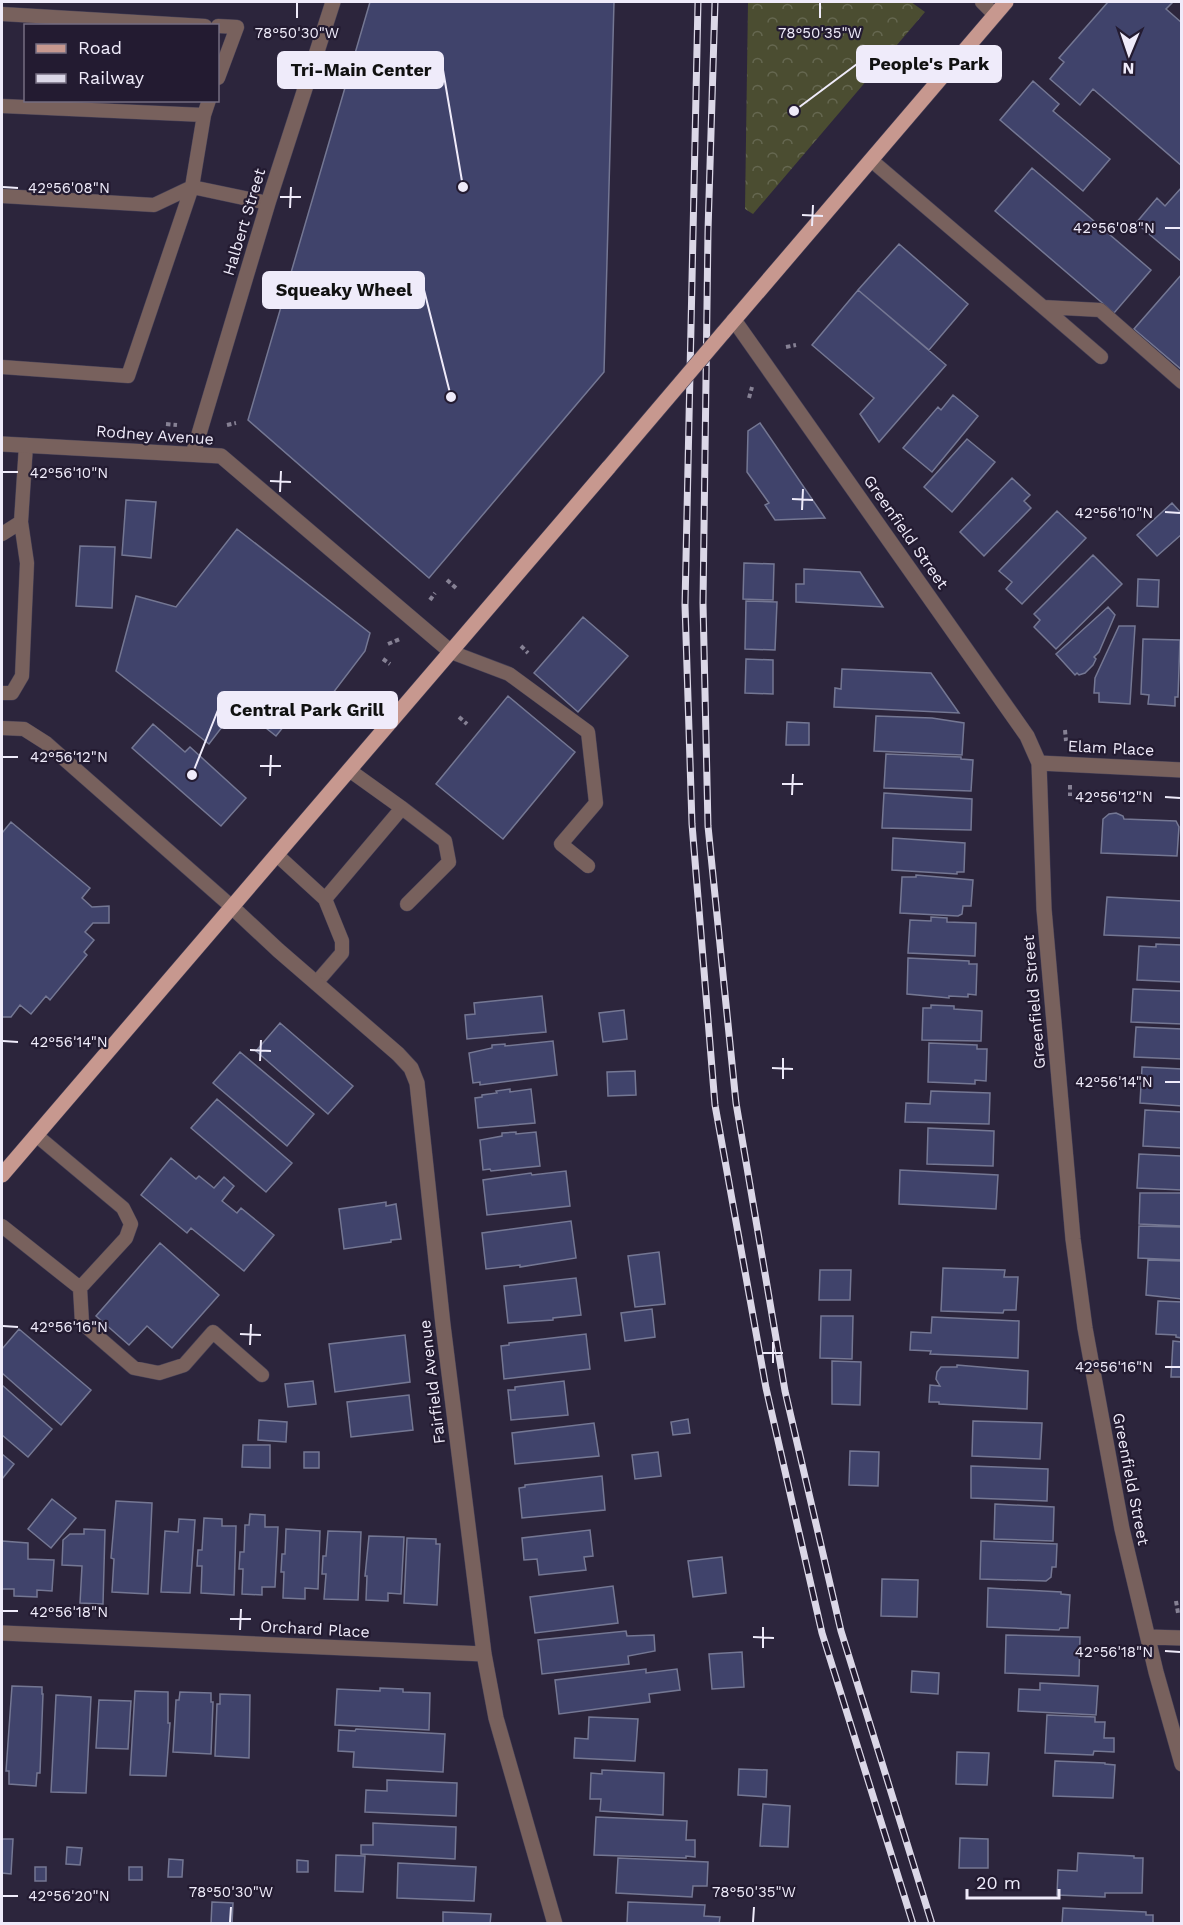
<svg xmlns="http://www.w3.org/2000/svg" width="1183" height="1925" viewBox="0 0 1183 1925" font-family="'Work Sans',sans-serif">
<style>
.forest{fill:url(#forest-crowns)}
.building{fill:#40436b;stroke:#747793;stroke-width:1.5}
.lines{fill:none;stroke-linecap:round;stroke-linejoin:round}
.service-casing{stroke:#474157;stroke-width:15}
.minor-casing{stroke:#474157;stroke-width:16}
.primary-casing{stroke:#474157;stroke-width:16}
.path{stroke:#868194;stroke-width:4;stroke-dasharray:4.5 3;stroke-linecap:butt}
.service{stroke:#78615d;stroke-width:14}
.minor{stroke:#78615d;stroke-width:15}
.primary{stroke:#c7988f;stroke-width:15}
.rail-casing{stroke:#dbd7e7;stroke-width:7}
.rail{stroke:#231b31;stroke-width:4.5;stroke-dasharray:14;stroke-linecap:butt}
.primary-bridge-casing{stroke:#474157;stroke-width:16;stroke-linecap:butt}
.primary-bridge{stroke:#c7988f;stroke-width:15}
.ticks{fill:none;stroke:#efebfa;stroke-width:2}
.labels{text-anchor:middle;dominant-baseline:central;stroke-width:4.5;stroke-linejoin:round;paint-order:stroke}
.street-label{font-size:16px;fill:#efebfa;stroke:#231b31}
.ticks-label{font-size:15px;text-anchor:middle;fill:#efebfa;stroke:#231b31;stroke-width:4.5;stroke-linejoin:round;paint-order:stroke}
.leader{fill:none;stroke:#efebfa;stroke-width:2}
.callout-dot{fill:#efebfa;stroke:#231b31;stroke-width:2}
.callout{fill:#efebfa;stroke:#efebfa;stroke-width:2}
.callout-label{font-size:18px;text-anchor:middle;font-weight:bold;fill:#111}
</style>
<defs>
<pattern id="forest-crowns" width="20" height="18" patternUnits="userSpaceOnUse" patternTransform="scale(1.5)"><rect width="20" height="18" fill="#4b4d31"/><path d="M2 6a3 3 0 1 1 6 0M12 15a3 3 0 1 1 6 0" fill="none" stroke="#656750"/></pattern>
</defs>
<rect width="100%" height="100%" fill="#2c253c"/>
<path class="forest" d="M748,2h163l14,10 -172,202 -8,-5z"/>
<path class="building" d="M370,2h244l-10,370 -175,206 -181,-158z
M1108,2h65l-7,7 16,14v143l-89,-77 -13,16 -30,-26 14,-17 -5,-4z
M1033,81l26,23 -6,7 57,48 -27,32 -83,-71z
M1032,168l119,102 -37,43 -119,-102z
M1182,187v75l-46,-39 21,-25 8,8z
M899,244l69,60 -39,46 -71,-60z
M1182,274v96l-48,-41z
M858,290l88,75 -67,77 -19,-28 14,-16 -62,-53z
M953,395l25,21 -46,56 -29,-24 35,-41 3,3z
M760,423l65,95 -50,2 -10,-15 4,-2 -22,-31 1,-41z
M967,439l28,23 -43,50 -28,-25z
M1012,478l18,17 -6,6 7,7 -47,48 -24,-24z
M126,500l30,2 -5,56 -29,-3z
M1172,503l10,11v20l-25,22 -20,-21z
M1057,511l29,27 -64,66 -16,-15 6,-7 -13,-11z
M237,529l133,104 -5,18 -58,76 -15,-11 -16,20 -38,-30 -29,38 -93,-73 20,-75 40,11z
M80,546l35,1 -3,61 -36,-2z
M1093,555l29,29 -66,65 -22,-22 6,-7 -6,-6z
M744,563l30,1 -1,36 -30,-1z
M804,569l56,3 23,35 -87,-5v-18h8z
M1138,579l21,1 -1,27 -21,-1z
M746,601l31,1 -2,48 -30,-1z
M1108,607l7,8 -16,37 -5,5 2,2 -3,6 -8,8 -6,2 -2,-2 -2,2 -19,-21z
M583,617l45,39 -50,56 -44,-39z
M1119,626h16l-5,78 -31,-2v-9h-5l1,-15z
M1143,639l37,1 -2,57h-3v9l-27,-2 1,-9 -8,-1z
M746,659l27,1v34l-28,-1z
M842,669l89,4 28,40 -125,-6 1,-19 6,1z
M508,696l67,56 -72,87 -67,-55z
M876,716l56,2 32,5 -2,32 -88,-4z
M787,722l22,1v22h-23z
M153,724l32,28 5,-5 56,51 -25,28 -89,-78z
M886,754l75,3v2l12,1 -2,31 -87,-3z
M884,793l88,6 -1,31 -89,-2z
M1116,813l7,3 1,3 52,2 3,6 -2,29 -76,-3 2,-34 6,-5z
M11,822l79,66 -8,10 10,9 17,-1v17h-16l-8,9 9,8 -10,12 3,3 -37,45 -4,-4 -15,18 -11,-9 -9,12h-9v-184z
M893,838l72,5 -1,29h-7v2l-65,-4z
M916,875l57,5 -2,26h-8l-1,8 -4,2 -58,-3 2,-36h14z
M1107,897l75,4v37l-78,-3z
M931,917l16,1v4l29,1 -1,33 -67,-3 2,-33 21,1z
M1156,944l26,1v37l-45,-2 2,-34 17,1z
M908,958l61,3v3h8l-1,31 -8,-1v3l-19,-1v2l-42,-4z
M1133,989l49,2v33l-51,-2z
M542,996l4,36 -79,7 -2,-24 10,-1 -1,-11z
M931,1005l23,1v3l28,2 -1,30 -59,-1 1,-32h8z
M624,1010l3,29 -24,3 -4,-29z
M280,1023l73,63 -25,28 -72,-63z
M1136,1027l46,2v30l-48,-2z
M553,1041l4,34 -77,10v-3l-7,1 -4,-30 23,-5v-3l13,-1v2z
M929,1043l48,2v4h10l-1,32 -11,-1v4l-47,-2z
M240,1052l74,62 -27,32 -74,-63z
M1142,1067l40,2v37l-42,-3z
M635,1071l1,24 -28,1 -1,-24z
M510,1089v3l21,-3 4,34 -57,5 -3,-30 7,-1v-2l15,-2 -1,-2z
M931,1091l59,2 -1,31 -84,-2 1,-19 24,1z
M217,1099l75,64 -26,29 -75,-64z
M1145,1110l37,2v36l-39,-2z
M928,1128l66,3 -1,35 -66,-2z
M516,1132v2l20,-2 4,34 -49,5 -1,-2 -7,1 -3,-30 22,-4v-3z
M1182,1153v37l-45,-2 2,-34 42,2z
M171,1158l25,21 3,-3 15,12 10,-11 10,9 -12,15 15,12 4,-5 33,27 -30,36 -53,-43 -4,5 -46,-38z
M900,1170l98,5 -2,34 -97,-5z
M566,1171l4,35 -83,9 -4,-35 48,-7 1,2z
M1140,1193h42v33l-43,-2z
M386,1202v4l10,-2 5,35 -10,1v2l-47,7 -5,-40z
M571,1221l5,37 -56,9v-2l-34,4 -4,-36z
M1139,1226l43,1v33l-44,-2z
M160,1243l59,52 -47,53 -25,-22 -18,19 -33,-29z
M659,1252l6,52 -30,3 -7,-51z
M1148,1260l34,1v38l-36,-4z
M943,1268l62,2 -1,7h14l-2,33h-12l-1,3 -62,-2z
M820,1270h31l-1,30h-31z
M576,1278l5,37 -28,3v2l-45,3 -4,-37z
M1158,1301l24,1v36l-6,-1v-2l-20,-1z
M652,1309l3,28 -30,4 -4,-28z
M821,1316h32l-1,43 -32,-1z
M932,1317l87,4 -1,37 -88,-4 1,-3 -21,-1 1,-18 20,1z
M19,1329l72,61 -30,35 -59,-52v-24z
M586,1334l4,35 -86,10 -3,-33 8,-1v-2z
M405,1335l5,47 -75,10 -6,-48z
M1173,1341l9,1v35h-11z
M832,1361l29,1 -1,43 -28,-1z
M957,1365l71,6 -1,38 -88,-5v-2h-10l1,-17 10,1 -4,-7 1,-7 4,-5h16z
M313,1381l3,23 -28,3 -3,-23z
M564,1381l4,34 -57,5 -3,-30h7v-3z
M2,1385l50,44 -24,28 -26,-22z
M409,1395l4,35 -62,7 -4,-35z
M688,1419l2,14 -17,2 -2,-13z
M259,1420l28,2 -1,20 -28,-2z
M973,1421l69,2 -2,36 -68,-3z
M594,1423l5,33 -84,8 -3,-31z
M243,1445h27v23l-28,-1z
M850,1451l29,1 -1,34 -29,-1z
M304,1452h15v16h-15z
M658,1452l3,24 -26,3 -3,-24z
M2,1454l12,10 -12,15z
M971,1466l77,3 -1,32 -76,-3z
M602,1476l3,34 -83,8 -3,-30 6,-1v-2z
M52,1499l24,19 -25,30 -23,-19z
M116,1501l36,2 -4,91 -36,-2 2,-33 -3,-1z
M995,1504l59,3 -1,34 -59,-2z
M250,1514l15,1v12h13l-3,60h-13v8l-20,-1 1,-25h-4l1,-17h4l1,-27h4z
M204,1518l18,1v7h14l-2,69 -33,-2 1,-27h-5l1,-16h4z
M179,1519l16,1 -5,73 -29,-1 4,-61 13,1z
M84,1529l21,1 -2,74 -23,-1 2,-37 -20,-1 1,-25 7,-6h14z
M286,1529l34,2 -2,58 -13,-1v11l-22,-1 1,-26h-3l1,-18h3z
M590,1530l3,26 -9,1 2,13 -47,5 -2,-16 -13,1 -2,-22z
M328,1531l33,1 -3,68 -34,-1 2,-25h-4l1,-18h3z
M369,1536l35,1 -3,57 -13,-1v8l-22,-1 1,-24h-2z
M407,1538l29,1v5h4l-3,61 -33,-2z
M2,1541l26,2v16l26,1 -2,31 -15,-1v7l-23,-1v-7h-12z
M981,1541l76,3 -1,23h-4l-1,10 -5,4 -66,-2z
M722,1557l4,36 -33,4 -5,-36z
M882,1579l36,1 -1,37 -36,-1z
M613,1586l5,37 -83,10 -5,-36z
M988,1588l73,4v2l9,1 -2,33h-8l-1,2 -72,-3z
M626,1631l1,5 27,-1 1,16 -27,5 1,8 -87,10 -4,-34z
M1006,1635l74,2 -1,39 -74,-3z
M742,1652l2,35 -32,2 -3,-35z
M646,1669v4l31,-4 3,21 -31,4 1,8 -91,12 -4,-34z
M912,1671l27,2 -1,21 -27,-2z
M1040,1683l58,3 -2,29 -78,-4 1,-22 21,1z
M12,1686l30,1v7h1l-3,79h-3l-1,13 -27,-2v-13h-3z
M380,1688l23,1v3l27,1 -1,37 -94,-5 2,-36 43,2z
M135,1691l33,1v31h2l-4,53 -36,-1z
M180,1692l31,1v9h2l-2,52 -38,-2 3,-52h3z
M220,1694l30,1 -1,63 -34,-2 2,-52h3z
M56,1695l35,2 -5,96 -35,-1z
M99,1700l32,1 -3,48 -32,-1z
M1047,1715l48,2v5h10l-1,16h10v14l-20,-1 -1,4 -48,-2z
M589,1717l49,2 -3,42 -61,-3 1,-20 13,1z
M356,1729l89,5 -2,38 -90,-5 1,-15 -16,-1 1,-21 16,1z
M957,1752l32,1 -2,32 -31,-1z
M1055,1761l50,2v1l10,1 -2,33 -60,-2z
M739,1769l28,1 -1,27 -28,-2z
M602,1770l62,3 -1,42 -63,-4 1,-12h-11l1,-26 11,1z
M387,1780l70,3 -1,33 -91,-4 1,-22 21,1z
M763,1804l27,2 -2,41 -28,-1z
M596,1817l91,4 -1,19h9v17l-9,-1v2l-92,-3z
M373,1823l83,4 -1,32 -94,-5v-9h12z
M960,1838l28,1v29h-29z
M2,1839h11l-2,35 -9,-1z
M67,1847l15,1 -2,17 -14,-1z
M1078,1853l56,3v2h9l-1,35h-37v4l-48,-2 1,-25 19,1z
M336,1855l29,1 -2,36 -28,-1z
M618,1858l90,4 -1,24h-14l-1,11 -76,-4z
M169,1859l14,1 -1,17h-14z
M297,1860l11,1v11h-11z
M398,1863l78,4 -2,34 -77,-3z
M35,1867h11v14h-11z
M129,1867h13v13h-13z
M212,1902l21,1 -1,21h-21z
M628,1902l77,3 -1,11 16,1 -1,7h-92z
M1063,1908l83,4v3h7v9h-91z
M443,1912l48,2 -1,10h-47z"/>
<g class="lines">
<defs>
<path id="service" d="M982,2l13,13
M2,14l203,12
M218,26l19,1 -19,51
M2,106l202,9
M871,160l172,147 57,3 82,72
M2,196l152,9 38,-18 76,16
M1043,307l58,50
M2,367l126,9 64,-189 12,-72 5,-15
M2,534l19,-12
M451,652l58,22 79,58 8,71 -35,41 27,22
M2,693h10l10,-17 5,-113 -6,-41 5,-77
M2,728l22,1 22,14 186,164
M349,770l53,38
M277,855l48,44
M316,983l26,-30v-12l-17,-42 77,-91 43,33 4,21 -42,42
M36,1135l87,73 8,16 -5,14 -46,50
M2,1226l78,62 2,35 52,45 25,5 25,-8 29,-33 49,43"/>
<path id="minor" d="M734,320l293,416 12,27 5,146 29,330 12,89 37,201 34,143 26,92
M2,444l219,12 230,196
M193,454l75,-251 65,-201
M1039,763l143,7
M232,907l46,43 120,104 13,14 6,15 26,242 41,329 12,64 59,206
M2,1633l482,21
M1148,1637l34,1"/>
<path id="primary" d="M723,333l283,-331
M2,1175l607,-708"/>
</defs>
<use href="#service" class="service-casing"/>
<use href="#minor" class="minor-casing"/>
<use href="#primary" class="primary-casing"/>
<path class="path" d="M786,347l10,-2
M749,398l3,-11
M166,424l11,1
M227,425l9,-2
M447,580l9,8
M430,600l5,-7
M388,644l12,-5
M521,646l7,7
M383,659l7,5
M459,717l8,7
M1065,730l1,11
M1070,785v11
M1176,1601l2,12"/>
<use href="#service" class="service"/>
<use href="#minor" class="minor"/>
<use href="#primary" class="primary"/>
<defs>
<path id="rail" d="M698,2l-13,603 7,219 23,281 51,283 56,245 91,291
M715,2l-7,229 -5,372 5,223 28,277 49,288 56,240 91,293"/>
</defs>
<use href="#rail" class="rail-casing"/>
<use href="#rail" class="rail"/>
<defs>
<path id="primary-bridge" d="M609,467l114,-134"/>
</defs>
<use href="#primary-bridge" class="primary-bridge-casing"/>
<use href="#primary-bridge" class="primary-bridge"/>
</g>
<path class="ticks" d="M297,18v-15M820,18v-15M3,187l15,1M280,197h21M290,208l1,-21M802,215l21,1M812,226l1,-21M1165,228h15M3,472h15M270,481l21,1M280,492l1,-21M792,499l21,1M802,510l1,-21M1165,512l15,1M3,757h15M260,766h21M270,776l1,-21M782,784h21M792,795l1,-21M1165,797l15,1M3,1041l15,1M250,1050l21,1M260,1061l1,-21M772,1068l21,1M783,1079v-21M1165,1082h15M3,1326l15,1M240,1334l21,1M250,1345l1,-21M762,1353h21M773,1363v-21M1165,1367h15M3,1611h15M230,1619h21M240,1630l1,-21M753,1637l21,1M763,1648v-21M1165,1651l15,1M3,1896h15M230,1922l1,-15M753,1922l1,-15"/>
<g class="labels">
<g class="street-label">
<text transform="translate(244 222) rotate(-73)">Halbert Street</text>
<text transform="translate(155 435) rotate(4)">Rodney Avenue</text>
<text transform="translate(906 532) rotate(55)">Greenfield Street</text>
<text transform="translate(1111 748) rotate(3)">Elam Place</text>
<text transform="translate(1034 1002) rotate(-95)">Greenfield Street</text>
<text transform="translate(432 1382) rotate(-97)">Fairfield Avenue</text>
<text transform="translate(1131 1479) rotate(79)">Greenfield Street</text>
<text transform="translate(315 1629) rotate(3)">Orchard Place</text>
</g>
</g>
<g class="ticks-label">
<text x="297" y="38">78°50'30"W</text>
<text x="820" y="38">78°50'35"W</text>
<text x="69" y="193">42°56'08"N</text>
<text x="1114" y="233">42°56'08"N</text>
<text x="69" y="478">42°56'10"N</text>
<text x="1114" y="518">42°56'10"N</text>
<text x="69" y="762">42°56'12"N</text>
<text x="1114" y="802">42°56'12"N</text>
<text x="69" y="1047">42°56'14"N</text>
<text x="1114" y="1087">42°56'14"N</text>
<text x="69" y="1332">42°56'16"N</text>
<text x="1114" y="1372">42°56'16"N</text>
<text x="69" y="1617">42°56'18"N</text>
<text x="1114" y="1657">42°56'18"N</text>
<text x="231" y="1897">78°50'30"W</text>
<text x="754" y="1897">78°50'35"W</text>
<text x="69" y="1901">42°56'20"N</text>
</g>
<path class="leader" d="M794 111L857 64M463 187L443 70M451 397L424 290M192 775L218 710"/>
<g class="callout-dot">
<circle cx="794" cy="111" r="6"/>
<circle cx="463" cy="187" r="6"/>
<circle cx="451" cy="397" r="6"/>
<circle cx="192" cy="775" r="6"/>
</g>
<g class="callout">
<rect x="857" y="46" width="144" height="36" rx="6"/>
<rect x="278" y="52" width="165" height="36" rx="6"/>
<rect x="263" y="272" width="161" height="36" rx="6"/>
<rect x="218" y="692" width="179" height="36" rx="6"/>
</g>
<g class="callout-label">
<text x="929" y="70">People's Park</text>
<text x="361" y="76">Tri-Main Center</text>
<text x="344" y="296">Squeaky Wheel</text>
<text x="307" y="716">Central Park Grill</text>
</g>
<rect width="1183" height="1925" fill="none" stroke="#efebfa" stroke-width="6"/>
<rect x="24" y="24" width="195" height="78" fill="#231b31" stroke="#756e81" stroke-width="1.5"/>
<rect x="36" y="44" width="30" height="9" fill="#c7988f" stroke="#756e81" stroke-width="1.5"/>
<text x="78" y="54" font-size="18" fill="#efebfa">Road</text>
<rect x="36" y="74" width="30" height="9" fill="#dbd7e7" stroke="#756e81" stroke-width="1.5"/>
<text x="78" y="84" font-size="18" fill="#efebfa">Railway</text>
<g transform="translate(1129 54) rotate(182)" stroke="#231b31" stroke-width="4.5" paint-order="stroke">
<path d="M0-4.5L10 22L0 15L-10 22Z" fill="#efebfa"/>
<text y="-9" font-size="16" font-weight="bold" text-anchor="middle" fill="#efebfa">N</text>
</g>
<path d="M967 1889v9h92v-9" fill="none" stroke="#efebfa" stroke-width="3"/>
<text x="976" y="1889" font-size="18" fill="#efebfa" stroke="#231b31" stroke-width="4.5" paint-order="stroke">20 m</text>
</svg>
